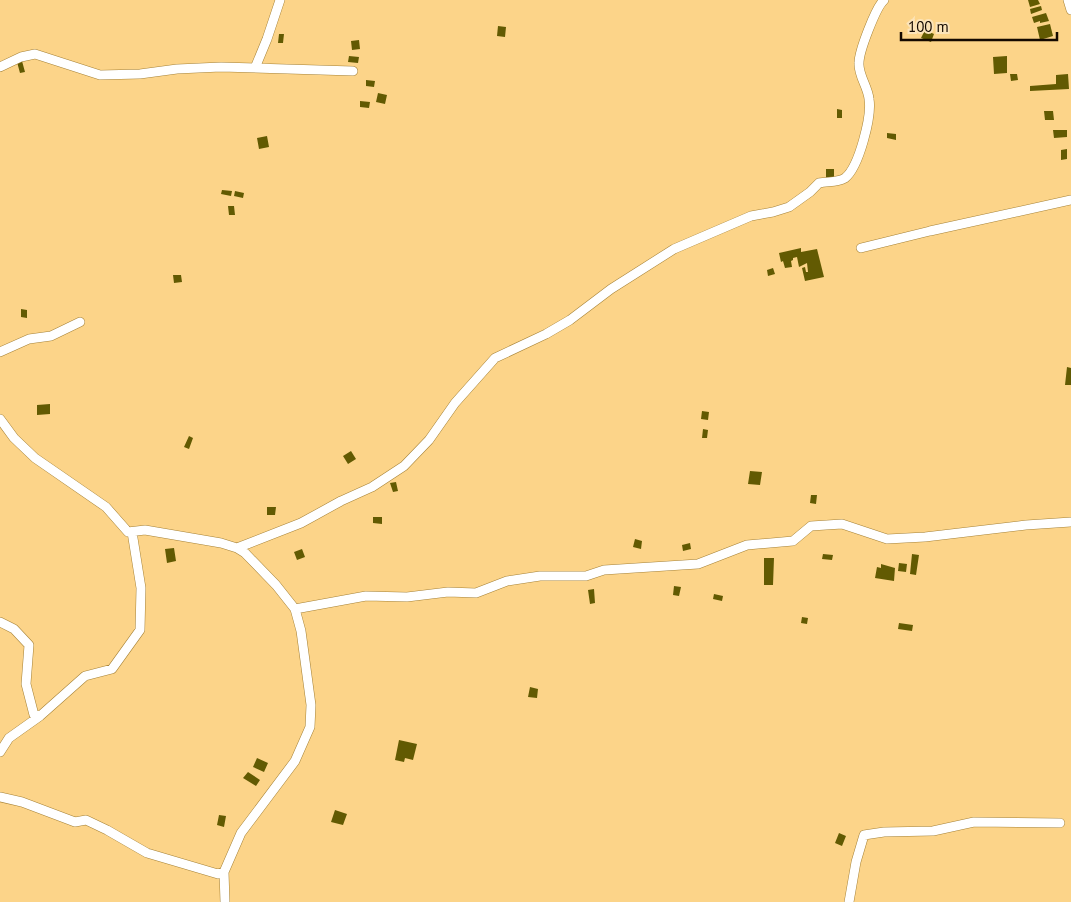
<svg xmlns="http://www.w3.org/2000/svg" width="1071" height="902" viewBox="0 0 1071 902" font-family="'PT Sans',sans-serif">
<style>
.building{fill:#625a02}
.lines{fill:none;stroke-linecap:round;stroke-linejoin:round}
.street-casing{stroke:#a68236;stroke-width:10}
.street{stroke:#fff;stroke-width:9}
</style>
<rect width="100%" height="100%" fill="#fcd489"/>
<path class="building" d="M1028,0h10l2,4 -10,3z
M1041,6l1,4 -11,4 -1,-5z
M1046,13l3,8 -9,2v-2l-6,2 -2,-6z
M1050,24l3,12 -13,4 -3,-13z
M498,26l8,1 -1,10 -8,-1z
M925,30l9,4 -3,8 -10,-4z
M279,34h5l-1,9h-5z
M359,40l1,9 -8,1 -1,-9z
M349,56l10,1 -1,6 -10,-1z
M1007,56v17l-13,1 -1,-17z
M22,61l3,11 -5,1 -3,-11z
M1010,74h7l1,6 -7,1z
M1068,74l1,15 -39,2v-5l26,-2v-9z
M366,80l9,1 -1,6 -8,-1z
M378,93l9,2 -2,9 -9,-2z
M360,101l10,1 -1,6 -9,-1z
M837,109l5,1v8h-5z
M1044,111h9l1,9h-9z
M1053,130h14v7l-13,1z
M887,133l9,1v6l-9,-2z
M267,136l2,11 -10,2 -2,-11z
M1067,149v10l-6,1v-10z
M826,169h8v9l-8,1z
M222,190l10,1 -1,5 -10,-2z
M235,191l9,2 -1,5 -9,-2z
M228,206h6l1,9h-6z
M801,248v4l16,-3 7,28 -19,4 -3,-13 3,-1 1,5h2l-1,-9 -8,4 -2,-10 -4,1v2l-2,1 1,6 -7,1 -2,-7 -2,1 -2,-9z
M773,268l2,6 -7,2 -1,-6z
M173,275h8l1,7 -8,1z
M21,309l6,1v8l-6,-1z
M1067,367l4,1v17h-6z
M50,404v10l-13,1v-10z
M702,411l7,1 -1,8 -7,-1z
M703,429l5,1 -1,8h-5z
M189,436l4,2 -4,11 -5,-2z
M351,451l5,8 -8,5 -5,-8z
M750,471l12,1 -2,13 -12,-1z
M396,482l2,9 -5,1 -3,-9z
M811,495h6l-1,9 -6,-1z
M267,507h9l-1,8h-8z
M373,517h9v7l-9,-1z
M635,539l7,2 -1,8 -8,-2z
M690,543l1,6 -8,2 -1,-6z
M174,548l2,13 -9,2 -2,-14z
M302,549l3,8 -8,3 -3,-8z
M823,554l10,1 -1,5 -10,-1z
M912,554l7,1 -3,20 -6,-1z
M764,558h10l-1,27h-9z
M899,563l8,1 -1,8 -8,-1z
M881,564l14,4 -1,13 -19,-3 2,-11 4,1z
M674,586l7,1 -2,9 -6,-1z
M594,589l1,14 -5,1 -2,-14z
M714,594l9,2 -1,5 -9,-2z
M802,617l6,1 -1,6 -6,-1z
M899,623l14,2 -1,6 -14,-2z
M530,687l8,2 -1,9 -9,-1z
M399,740l18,4 -4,16 -8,-2 -1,4 -9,-2z
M257,758l11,5 -4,9 -11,-5z
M248,772l12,8 -4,6 -13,-8z
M335,810l12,4 -4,11 -12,-3z
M219,815l7,1 -2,11 -7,-2z
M839,833l7,3 -4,10 -7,-3z"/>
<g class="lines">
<defs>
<path id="street" d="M1068,0l3,10
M0,67l21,-10 14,-3 65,21 40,-1 37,-5 44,-2 132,4
M255,68l12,-29 13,-39
M861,248l69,-17 141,-31
M0,352l29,-13 22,-3 29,-14
M0,419l14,19 21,20 71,49 22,25 17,-2 76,13 16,5 8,5 31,32 19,24 6,22 10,74 -1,22 -15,34 -54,72 -17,39 1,30
M237,548l64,-25 40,-22 31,-14 32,-21 25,-26 26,-37 40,-45 51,-24 24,-14 41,-31 63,-40 77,-33 22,-4 16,-5 21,-15 9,-9c9,-2 18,0 26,-5 14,-11 27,-62 24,-79 -1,-12 -11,-24 -10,-36 0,-12 17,-56 25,-63
M295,609l71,-13 41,1 41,-5 28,1 31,-12 33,-5h46l18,-6 94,-6 49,-19 46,-4 18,-15 31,-2 45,15 38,-2 101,-12 45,-3
M0,622l14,7 15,16 -3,39 8,31 6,1
M0,752l9,-14 31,-22 45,-40 27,-7 28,-39 1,-42 -9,-56
M0,797l22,5 53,20 11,-2 21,10 40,23 71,21 6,-2
M849,902l7,-40 8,-27 20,-3 49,-1 41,-9 86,1"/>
</defs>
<use href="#street" class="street-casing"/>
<use href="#street" class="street"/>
</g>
<path d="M901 32v8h156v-8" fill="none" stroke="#140900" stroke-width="2.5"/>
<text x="908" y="32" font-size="15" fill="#140900" stroke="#fce4b9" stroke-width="4" paint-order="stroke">100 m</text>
</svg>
